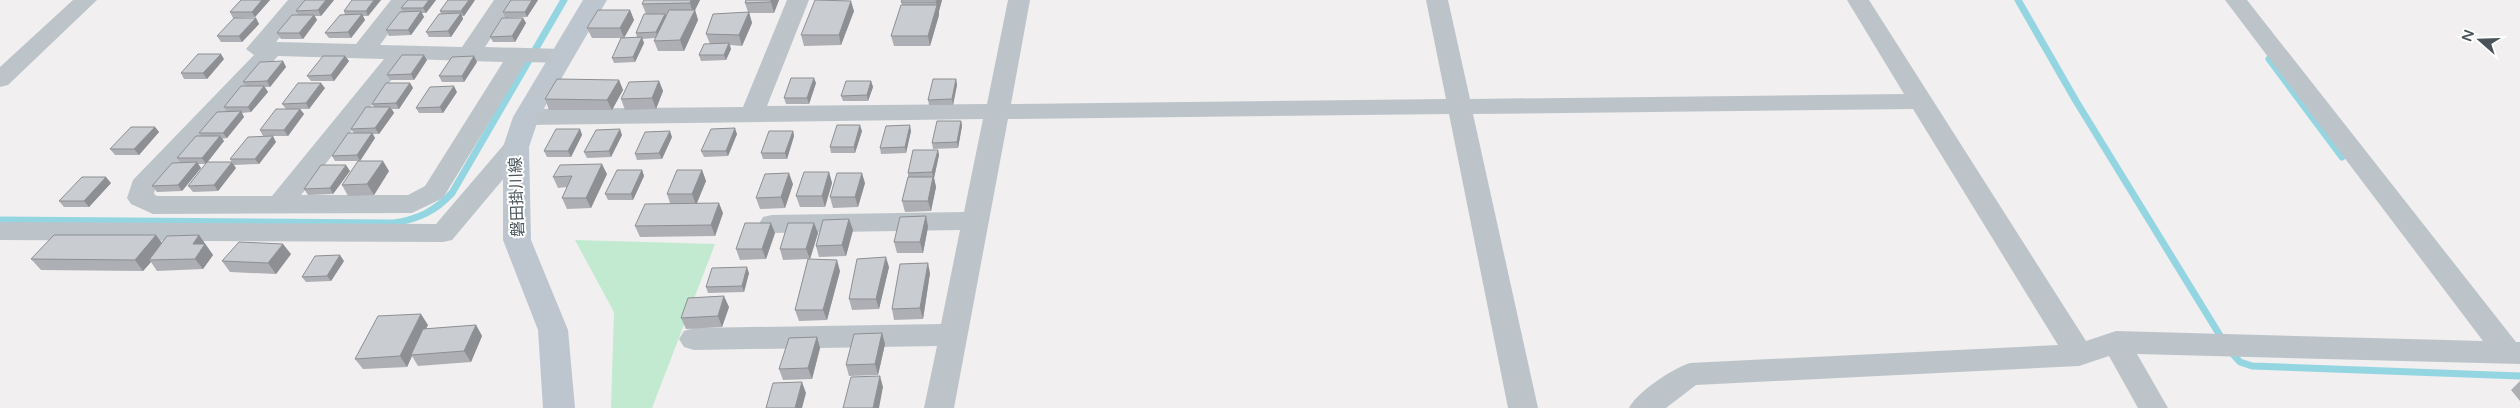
<svg xmlns="http://www.w3.org/2000/svg" width="2520" height="408" viewBox="0 0 2520 408" font-family="'Varela Round','Noto Sans JP',sans-serif">
<style>
.green{fill:#c2ead0}
.lines{fill:none;stroke-linecap:round;stroke-linejoin:round}
.stream{stroke:#94d5e2;stroke-width:7}
.minor{fill:#bcc4ca;fill-rule:evenodd}
.secondary{fill:#bdc6ce;fill-rule:evenodd}
.wall{fill:#adafb4}
.shaded-wall{fill:#8d8f92}
.building{fill:#c9ccd1;stroke:#8d8f92}
.labels{text-anchor:middle;dominant-baseline:central;stroke-width:4;stroke-linejoin:round;paint-order:stroke}
.street-label{font-size:16px;fill:#49535a;stroke:#fff}
</style>
<rect width="100%" height="100%" fill="#f1efef"/>
<path class="green" d="M575,240l140,4 -63,164h-41l3,-96z"/>
<g class="lines">
<path class="stream" d="M2018,0l58,101 148,241
M2269,59l73,98
M0,220l394,3c25,-4 41,-12 58,-30l112,-193
M2230,351l10,11 12,4 268,10"/>
<path class="minor" d="M73,0h24l-89,85 -8,2v-20z
M288,0h23l-35,42 80,2 35,-44h22l-33,45 82,2 32,-47h22l-31,47 77,2 8,2 4,5 -4,5 -8,2 -36,-1 -83,136 -31,15 -259,1 -22,-10 -4,-6 6,-18 121,-125 -8,-6zM278,56l106,3 -112,137h-115l-3,-2 1,-5zM408,59l95,3 -78,124 -17,9h-107z
M787,0h22l-42,106 220,-2 21,-104h22l-19,104 435,-5 -20,-99h22l22,99 434,-5 -57,-94h22l217,341 30,-10 367,10 -258,-341h22l269,342h4v22l-383,-10 31,54h-30l-29,-52 -30,10 -383,19 -30,23h-37c8,-16 44,-40 61,-45l368,-18 -145,-236 -440,5 65,294h-30l-59,-294 -441,5 -54,289h-30l13,-62 -243,4 -10,-3 -5,-8 5,-8 10,-3 247,-4 19,-94 -188,3 -9,-2 -4,-7 4,-7 9,-2 192,-3 19,-93 -457,6 -9,-3 -3,-5 3,-5 9,-3 217,-2z
M516,139l9,2 4,6 -4,6 -73,87 -9,2 -443,-2v-18l436,2 71,-83z"/>
<path class="secondary" d="M583,0h24l-68,117 -10,30 2,93 37,90 7,78h-32l-5,-78 -35,-90v-93l10,-30z"/>
</g>
<path class="wall" d="M241,0h29l-15,17 -22,1 -3,-6z
M334,0l-13,16h-6l2,4 -14,19h-22l-4,-6 22,-18 -3,-4z
M381,0l-13,16h-5l2,4 -14,18h-22l-4,-5 20,-18 -1,-4z
M408,0h28l-10,13h-4l2,4 -13,18 -22,1 -3,-6 17,-18 -2,-4z
M475,0l-11,16h-2l1,3 -12,18h-22l-3,-5 15,-18 -1,-3z
M511,0h27l-11,17 -22,1 -2,-6z
M700,0l-5,10 3,10 -14,31h-26l-4,-10 1,-3 -13,1 2,4 -9,19 -21,1 -2,-5 9,-20h-29l-5,-10 43,-18 4,10 -10,18 13,-1 -1,-4 10,-19 -4,-10z
M746,0h33l-5,13h-25l3,10 -10,23 -12,-1 1,4 -5,11 -25,1 -2,-6 11,-11 -4,-10 42,-22 -3,-9z
M832,0l22,11 -13,34 -37,1 -3,-11z
M902,0h40l-3,11v4l-9,31h-36l-3,-10 11,-31 -1,-3z
M256,18l3,6 -17,18h-21l-4,-6z
M523,18l3,5 -11,19h-22l-3,-5z
M345,56l4,5 -15,20h-23l-4,-5z
M474,56l3,6 -13,20h-22l-3,-6z
M224,59l-17,20h-23l-3,-6z
M427,60l-13,20h-24l-3,-5z
M283,61l3,6 -16,20h-5l3,5 -17,20 -9,1 2,4 -17,21 -5,1 2,2 -18,23h-8l3,4 -19,23 -25,1 -5,-6 28,-24 -3,-4 24,-22 -2,-3 28,-21 -3,-5 22,-21 -3,-4z
M956,79l1,6 -4,20h-24l-1,-5z
M619,80l4,10 -11,20h-63l-4,-11z
M659,81l4,10 -7,18 -31,1 -4,-11z
M871,81l2,6 -5,14h-25l-2,-5z
M410,83l3,5 -14,21h-7l2,4 -15,21h-6l2,4 -15,23h-25l-3,-5 22,-23 -3,-4 23,-22 -2,-3z
M816,83l-7,21h-23l-2,-6z
M325,88l-16,21h-9l4,5 -16,22h-25l-3,-6 26,-21 -4,-5z
M457,92l-14,21h-24l-3,-5z
M961,121l1,5 -4,22 -25,1 -1,-6z
M155,127l4,5 -20,23h-24l-5,-6z
M580,129l2,6 -11,22h-24l-3,-6z
M793,131l1,5 -7,23h-24l-2,-6z
M862,131l-7,22h-24l-1,-6z
M911,131l-5,22 -25,1 -1,-6z
M737,134l-9,22 -24,1 -3,-6z
M622,135l-11,22 -24,1 -3,-6z
M672,137l-10,22 -25,1 -2,-6z
M276,142l-17,22 -25,1 -4,-6z
M938,150l1,5 -5,23 2,9 -5,24 -26,1 -3,-11 6,-24v-4z
M236,168l-18,23 -25,1 -5,-6z
M642,170l2,6 -11,24h-25l-3,-6z
M702,170l4,11 -9,22 26,10 -8,23 -75,1 -5,-11 35,-23 -3,-9z
M350,171l-17,23 -25,1 -4,-6z
M389,171l-15,24 -26,1 -6,-11z
M829,172l3,11 -7,24h-25l-4,-11z
M607,174l-16,34 -24,1 -5,-11 5,-11 -9,1 -5,-11z
M111,183l-22,24h-25l-5,-6z
M865,183l-7,24 -25,1 -3,-11z
M793,184l-8,24 -25,1 -4,-11z
M926,216l2,11 -5,26h-26l-3,-11z
M849,219l4,11 -7,26 -27,1 -3,-11z
M814,223l4,10 -8,26 30,12 -13,49 -28,1 -4,-11 13,-51 -25,1 -3,-11z
M775,233l-9,26 -26,1 -4,-11z
M156,235l6,8 37,-8 14,20 -10,14 -46,2 -6,-9 -8,9 -102,-1 -10,-11z
M291,254l-15,20 -46,-2 -8,-11z
M344,261l-13,20 -25,1 -4,-5z
M889,267l-10,42 -27,1 -3,-11z
M749,273l-5,19 -36,1 -2,-6z
M930,273l-7,46 -29,1 -2,-11z
M729,307l-7,20 -36,2 -5,-11z
M428,325l-2,4 50,-4 6,11 -11,26 -53,4 -6,-10 -5,11 -44,2 -8,-10z
M882,333l3,11 -7,31 -29,1 -3,-11z
M817,337l3,11 -8,31 -29,1 -4,-11z
M2520,381v20l-9,-11z"/>
<path class="shaded-wall" d="M262,0h8l-15,17 -3,-5z
M326,0h8l-13,16 -3,-6z
M374,0h7l-13,16 -2,-5z
M429,0h7l-10,13 -3,-5z
M469,0h6l-11,16 -3,-5z
M532,0h6l-11,17 -2,-5z
M691,0h9l-5,10 3,10 -14,31 -4,-11 13,-27 -3,-10z
M771,0h8l-5,13 -3,-11z
M937,0h5l-3,11v4l-9,31 -2,-10 9,-30 -1,-4z
M851,1l3,10 -13,34 -2,-10z
M630,10l4,10 -10,18 -4,-10z
M421,11l3,6 -13,18 -3,-5z
M749,12l3,11 -10,23 -3,-11z
M461,13l2,6 -12,18 -3,-6z
M362,14l3,6 -14,18 -3,-6z
M665,14l2,5 -9,19 -2,-6z
M314,15l3,5 -14,19 -4,-6z
M256,18l3,6 -17,18 -3,-6z
M523,18l3,5 -11,19 -3,-6z
M642,37l2,6 -9,19 -2,-5z
M729,43l2,6 -5,11 -2,-5z
M221,54l3,5 -17,20 -4,-6z
M424,55l3,5 -13,20 -3,-6z
M345,56l4,5 -15,20 -3,-6z
M474,56l3,6 -13,20 -2,-6z
M283,61l3,6 -16,20 -3,-6z
M814,78l2,5 -7,21 -2,-6z
M956,79l1,6 -4,20 -1,-6z
M619,80l4,10 -11,20 -5,-10z
M659,81l4,10 -7,18 -4,-11z
M871,81l2,6 -5,14 -1,-6z
M321,83l4,5 -16,21 -3,-6z
M410,83l3,5 -14,21 -3,-6z
M264,86l4,6 -17,20 -3,-5z
M454,86l3,6 -14,21 -3,-6z
M390,107l4,6 -15,21 -4,-6z
M300,109l4,5 -16,22 -4,-6z
M241,111l3,6 -17,21 -4,-5z
M961,121l1,5 -4,22 -1,-6z
M860,125l2,6 -7,22 -1,-6z
M910,125l1,6 -5,22 -1,-6z
M155,127l4,5 -20,23 -5,-6z
M735,128l2,6 -9,22 -2,-5z
M580,129l2,6 -11,22 -3,-6z
M620,129l2,6 -11,22 -2,-6z
M670,131l2,6 -10,22 -3,-6z
M793,131l1,5 -7,23 -2,-6z
M372,133l3,5 -15,23 -3,-6z
M220,136l4,5 -18,23 -4,-6z
M273,136l3,6 -17,22 -4,-5z
M938,150l1,5 -5,23 2,9 -5,24 -3,-10 5,-24 -1,-5z
M383,161l6,10 -15,24 -7,-11z
M197,162l4,6 -19,23 -4,-6z
M232,162l4,6 -18,23 -4,-6z
M602,164l5,10 -16,34 -5,-10z
M346,165l4,6 -17,23 -3,-6z
M642,170l2,6 -11,24 -2,-6z
M702,170l4,11 -10,24 -4,-11z
M829,172l3,11 -7,24 -3,-11z
M789,173l4,11 -8,24 -4,-11z
M862,173l3,10 -7,24 -3,-10z
M106,177l5,6 -22,24 -5,-6z
M719,203l4,10 -8,23 -4,-11z
M926,216l2,11 -5,26 -3,-11z
M849,219l4,11 -7,26 -4,-11z
M771,223l4,10 -9,26 -4,-10z
M814,223l4,10 -8,26 -4,-10z
M156,235l8,11 -15,14 2,2 -8,9 -8,-11z
M199,235l14,20 -10,14 -8,-10 -2,-15z
M283,244l8,10 -15,20 -8,-11z
M340,255l4,6 -13,20 -4,-5z
M886,257l3,10 -10,42 -3,-10z
M837,260l3,11 -13,49 -4,-10z
M928,263l2,10 -7,46 -3,-11z
M747,267l2,6 -5,19 -2,-6z
M724,296l5,11 -7,20 -4,-11z
M421,314l7,11 -16,30h-1l1,1 -5,11 -7,-11z
M476,325l6,11 -11,26 -7,-11z
M882,333l3,11 -7,31 -3,-11z
M817,337l3,11 -8,31 -4,-11z
M880,376l3,11 -4,21h-6z
M802,382l4,11 -4,15h-7z"/>
<path class="building" d="M241,0h21l-10,12h-22z
M305,0h21l-8,10 -22,1z
M352,0h22l-8,11h-22z
M408,0h21l-6,8h-22z
M448,0h21l-8,11h-21z
M511,0h21l-7,12h-22z
M644,0h47l-1,3 -48,1z
M746,0h25v2l-26,1z
M815,0l36,1 -12,34h-38z
M902,0h35l-1,2h-35z
M901,5h36l-9,31h-37z
M598,10h32l-10,18h-33z
M669,10h26l-15,30 -26,1z
M421,11l-13,19h-22l14,-18z
M749,12l-10,23 -33,-1 7,-20z
M461,13l-13,18 -22,1 13,-18z
M362,14l-14,18 -23,1 15,-18z
M644,14h21l-9,18 -20,1z
M292,15h22l-15,18h-22z
M234,18h22l-17,18h-22z
M502,18h21l-11,18 -22,1z
M642,37l-9,20 -21,1 9,-20z
M729,43l-5,12h-25l5,-11z
M198,54h23l-18,19h-22z
M402,55h22l-13,19 -24,1z
M323,56h22l-14,19 -24,1z
M474,56l-12,20h-23l13,-19z
M283,61l-16,20 -24,1 17,-20z
M791,78h23l-7,20h-23z
M557,79l62,1 -12,20 -62,-1z
M933,79h23l-4,20 -24,1z
M659,81l-7,17 -31,1 8,-17z
M846,81h25l-4,14 -26,1z
M298,83h23l-15,20 -24,1z
M386,83h24l-14,20 -24,1z
M241,86h23l-16,21h-24z
M454,86l-14,21 -24,1 14,-21z
M366,107h24l-15,21 -24,1z
M276,109h24l-16,21h-24z
M241,111l-18,22h-24l18,-21z
M937,121h24l-4,21 -25,1z
M837,125h23l-6,22h-24z
M910,125l-5,22 -25,1 6,-22z
M131,127h24l-21,22h-24z
M735,128l-9,23h-25l10,-22z
M556,129h24l-12,22h-24z
M620,129l-11,22 -25,1 12,-22z
M670,131l-11,22 -24,1 10,-22z
M769,131h24l-8,22h-24z
M348,133h24l-15,22 -25,1z
M196,136h24l-18,22h-25z
M273,136l-18,23h-25l18,-22z
M913,150h25l-6,22 -24,1z
M358,161h25l-16,23 -25,1z
M197,162l-19,23 -26,1 20,-23z
M207,162h25l-18,23 -26,1z
M602,164l-16,34h-24l10,-22 -19,1 7,-12z
M321,165h25l-16,23 -26,1z
M617,170h25l-11,24h-26z
M677,170h25l-10,24h-25z
M804,172h25l-7,24h-26z
M789,173l-8,24 -25,1 9,-24z
M837,173h25l-7,24h-25z
M82,177h24l-22,24h-25z
M908,177h25l-5,24h-26z
M719,203l-8,22 -76,1 10,-22z
M926,216l-6,26h-26l6,-25z
M849,219l-7,26 -26,1 7,-26z
M745,223h26l-9,26h-26z
M788,223h26l-8,26h-26z
M54,235h102l-21,25 -104,-1z
M199,235l-6,9h12l-10,15 -46,1 18,-24z
M239,242l44,2 -15,19 -46,-2z
M340,255l-13,21 -25,1 13,-21z
M886,257l-10,42h-27l8,-40z
M808,259l29,1 -14,50h-28z
M928,263l-8,45 -28,1 8,-45z
M747,267l-5,19 -36,1 6,-19z
M724,296l-6,20 -37,2 7,-20z
M421,314l-21,42 -45,3 23,-43z
M476,325l-12,26 -53,4 12,-26z
M882,333l-7,31 -29,1 8,-31z
M817,337l-9,31 -29,1 10,-31z
M880,376l-7,32h-30l8,-31z
M802,382l-7,26h-29l7,-25z"/>
<g class="labels">
<g class="street-label">
<text transform="translate(517 197) rotate(-92)">磐田掛川線</text>
</g>
</g>
<g transform="translate(2480 40) rotate(290)" stroke="#ffffff" stroke-width="4" paint-order="stroke">
<path d="M0-4L9 19L0 12L-9 19Z" fill="#49535a"/>
<text y="-8" font-size="14" font-weight="bold" text-anchor="middle" fill="#49535a">N</text>
</g>
</svg>
